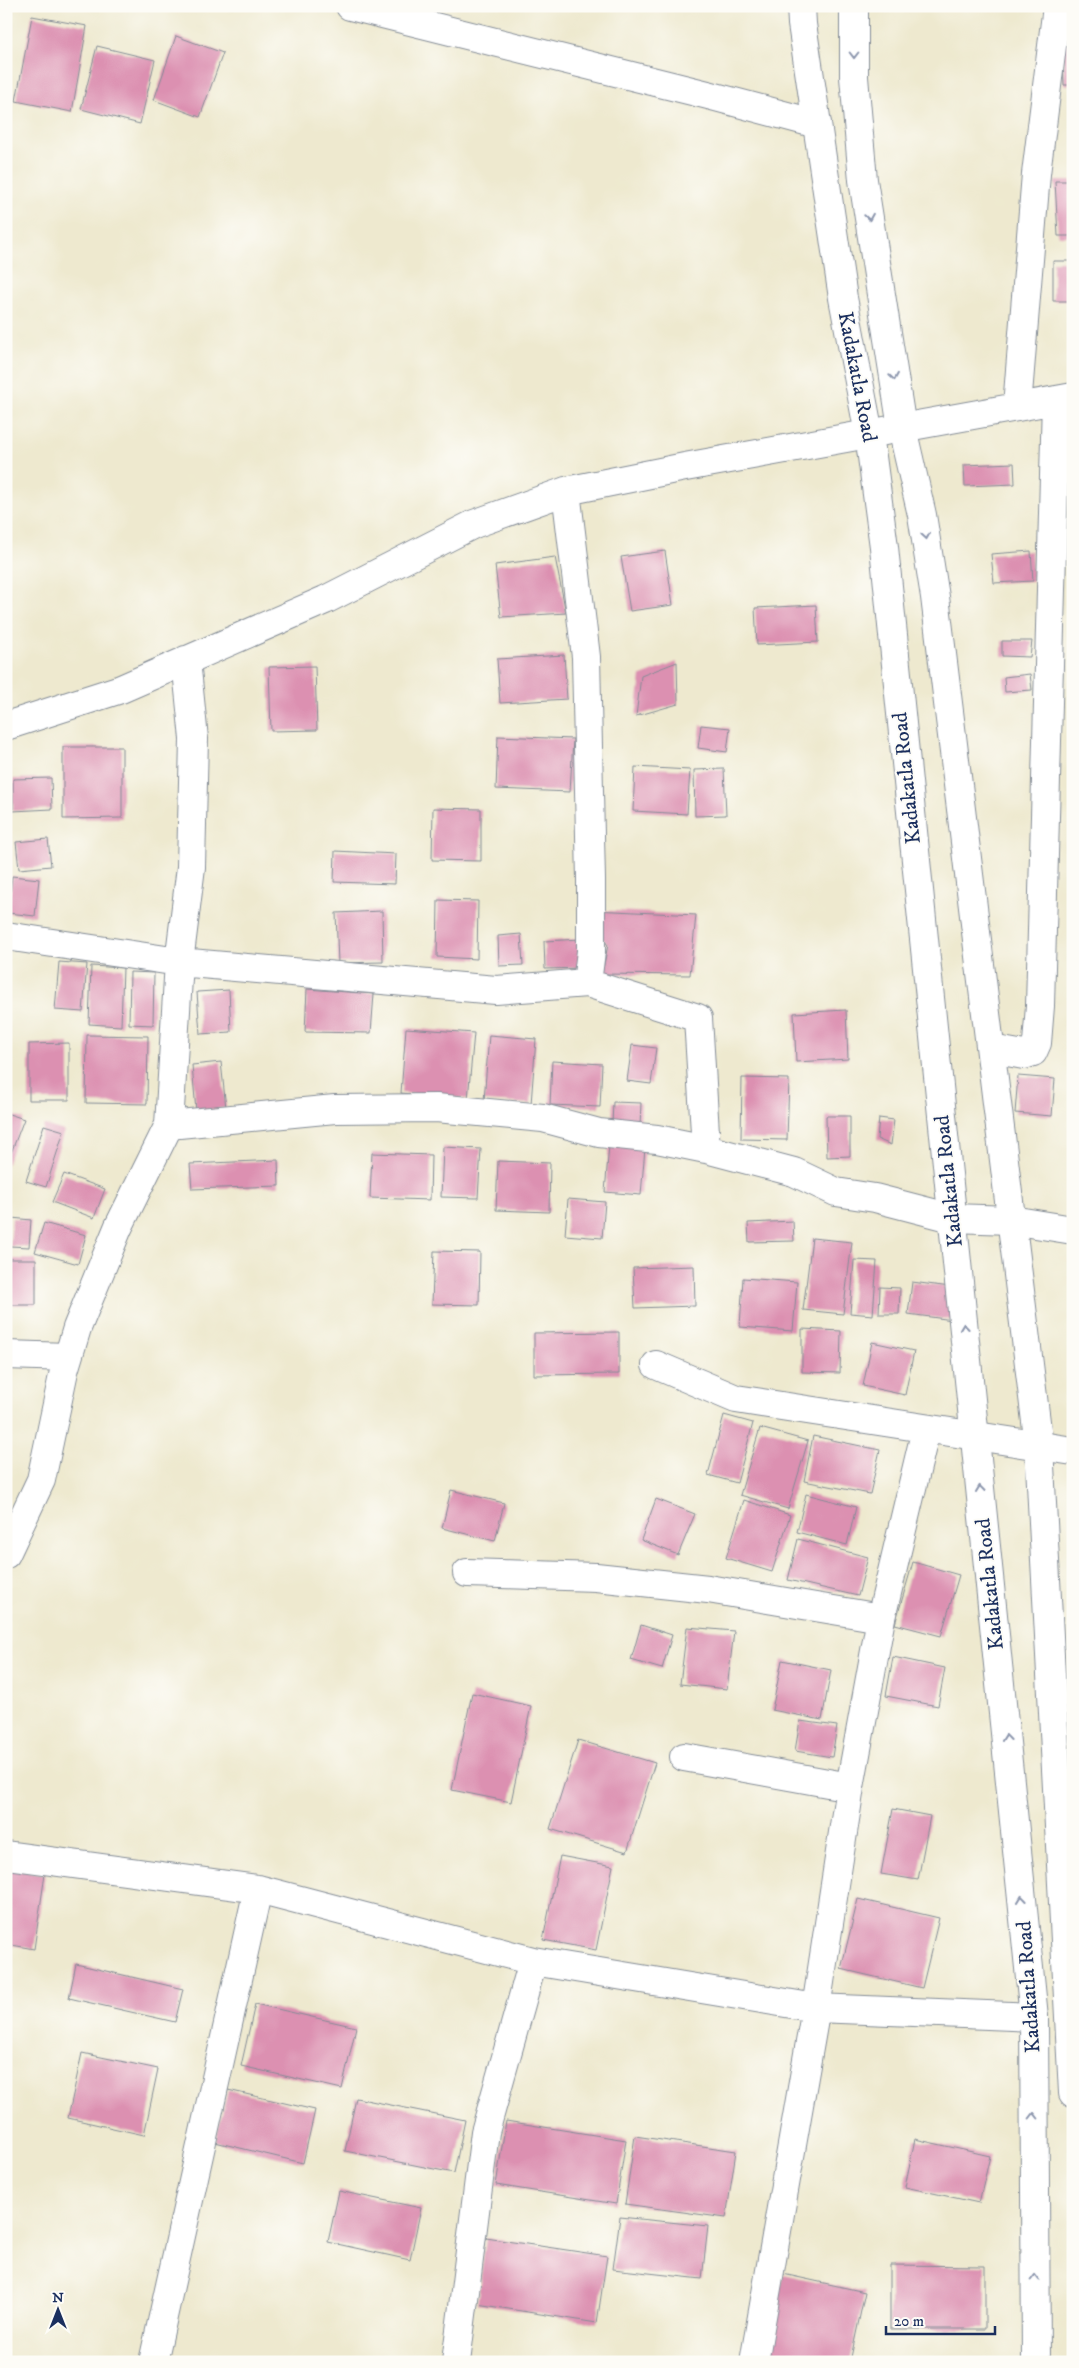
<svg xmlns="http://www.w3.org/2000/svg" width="1079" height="2368" viewBox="0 0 1079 2368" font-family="'IM FELL DW Pica',serif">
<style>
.building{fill:#dc90b1}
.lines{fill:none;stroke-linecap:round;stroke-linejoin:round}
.minor-casing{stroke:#848c96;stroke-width:30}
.tertiary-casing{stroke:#848c96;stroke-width:30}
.minor{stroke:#fff;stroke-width:28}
.tertiary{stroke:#fff;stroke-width:28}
.oneway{stroke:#8d97ae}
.labels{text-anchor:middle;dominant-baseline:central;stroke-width:4;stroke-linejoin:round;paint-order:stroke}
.street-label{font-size:21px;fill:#1b2f5e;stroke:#fdfcf7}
</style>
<rect width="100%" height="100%" fill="#fdfcf7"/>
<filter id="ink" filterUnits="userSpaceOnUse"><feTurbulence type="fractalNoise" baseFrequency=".02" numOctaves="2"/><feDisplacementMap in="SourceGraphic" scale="10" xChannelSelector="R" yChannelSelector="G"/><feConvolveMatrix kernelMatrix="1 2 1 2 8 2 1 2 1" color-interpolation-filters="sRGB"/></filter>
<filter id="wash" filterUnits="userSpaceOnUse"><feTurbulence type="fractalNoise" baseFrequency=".0096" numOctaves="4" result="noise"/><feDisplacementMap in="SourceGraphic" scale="20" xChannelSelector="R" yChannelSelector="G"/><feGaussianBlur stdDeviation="1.12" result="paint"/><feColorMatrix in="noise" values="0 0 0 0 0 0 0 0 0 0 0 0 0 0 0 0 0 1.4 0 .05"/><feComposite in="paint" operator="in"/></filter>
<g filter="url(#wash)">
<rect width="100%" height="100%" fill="#eee9cf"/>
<g id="blocks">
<path class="building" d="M32,16l55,10 -15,86 -56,-11z
M1062,25h11v60h-9z
M176,36l47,17 -23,64 -46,-17z
M97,46l58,14 -15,64 -59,-15z
M1055,181h18v55h-15z
M1053,261h20v40h-20z
M1014,463l1,21 -50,2 -1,-21z
M665,551l8,54 -43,6 -9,-54z
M1031,551l2,30 -39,2 -3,-29z
M555,557l11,56 -65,4 -6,-52z
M816,605l2,37 -61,3 -2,-37z
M1002,641h30l-2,16 -28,-1z
M564,655l3,44 -67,4 -3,-44z
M677,662l1,42 -42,12 5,-40z
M315,666l2,64 -46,1 -2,-64z
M1030,674l2,16 -27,2 -1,-15z
M701,725l29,3 -3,24 -29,-4z
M498,736l75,3 -3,53 -74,-3z
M63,747h59v71l-59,1z
M635,767l55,3 -3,44 -54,-3z
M724,769l2,46 -31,1 -1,-46z
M51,778l1,31 -39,2v-32z
M433,808l48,1v52l-49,-1z
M48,839l3,27 -32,3 -3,-27z
M335,851l61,3 -1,30 -61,-2z
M12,876l27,3 -4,37 -27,-3z
M438,900l40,1 -1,58 -40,-2z
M594,910l102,5 -6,60 -88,-1 6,-29 -12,-15z
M382,911l1,51 -45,1 -2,-50z
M521,934l2,31 -24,1 -1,-30z
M581,939l1,29 -37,1 -1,-28z
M59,962l28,2 -4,48 -28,-2z
M91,966l32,2 -2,58 -32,-2z
M130,972l24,1 -1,52 -24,-1z
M307,989l67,5 -3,39 -66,-1z
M229,990l2,42 -31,2 -3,-42z
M846,1010l2,49 -52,3 -2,-49z
M406,1028l68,5 -6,66 -67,-6z
M87,1035l61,1 -1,68 -61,-1z
M489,1035l47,4 -5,65 -47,-3z
M69,1043v57h-40v-56z
M632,1045l24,3 -5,36 -24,-3z
M552,1061l50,3 -2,43 -50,-2z
M221,1062l5,46 -30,3 -4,-46z
M1018,1076l37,3 -3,37 -37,-3z
M742,1078l47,1 -2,61 -46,-1z
M613,1102l28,1 -1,23 -28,-2z
M6,1113l18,6 -18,47z
M826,1116h24v40l-23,1z
M879,1118l15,2 -3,25 -14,-6z
M44,1125l20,6 -18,56 -20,-6z
M609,1145l36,3 -4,47 -36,-3z
M443,1147l38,2 -3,49 -37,-1z
M372,1153l59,2 -1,45 -60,-2z
M278,1160l1,26 -87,3 -2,-25z
M498,1161l52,2 -1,49 -53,-2z
M64,1174l41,15 -11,29 -42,-16z
M568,1199l37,3 -3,36 -37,-3z
M12,1218l19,2 -2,27 -19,-1z
M793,1221l1,20 -45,1 -1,-19z
M44,1223l42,12 -8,29 -43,-12z
M812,1238l40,4 -9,72 -40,-4z
M434,1251l46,1 -1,53 -47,-1z
M6,1259h30v46h-30z
M854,1260l23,1 -4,54 -23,-2z
M694,1266l1,40 -60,2 -2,-40z
M743,1278l54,4 -4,49 -53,-4z
M912,1282l46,6 -5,32 -45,-6z
M880,1287l20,1 -1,26h-20z
M802,1329l39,2 -1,42 -38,-1z
M619,1332v42l-85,1v-42z
M872,1342l42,9 -9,44 -42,-9z
M724,1415l29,8 -16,60 -29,-8z
M760,1428l48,13 -20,68 -48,-14z
M813,1436l67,14 -10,44 -66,-13z
M451,1490l53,13 -9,38 -53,-13z
M806,1494l50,13 -9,38 -50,-13z
M656,1499l39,15 -17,41 -37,-15z
M744,1500l46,15 -18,57 -46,-14z
M798,1539l70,18 -10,39 -70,-16z
M913,1562l46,13 -18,61 -46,-12z
M641,1625l31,10 -10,34 -31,-9z
M687,1627l47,4 -7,58 -47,-5z
M893,1657l52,11 -7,38 -52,-10z
M782,1660l49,10 -9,50 -50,-10z
M472,1693l59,13 -20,96 -59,-12z
M800,1721l37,5 -5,31 -37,-6z
M578,1740l77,23 -28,89 -77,-23z
M893,1809l37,7 -12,64 -37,-6z
M560,1856l53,10 -17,84 -53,-10z
M6,1868l39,6 -11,75 -28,-5z
M858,1899l81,19 -17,70 -81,-19z
M76,1964l107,25 -8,33 -106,-24z
M255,2004l101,23 -14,62 -101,-23z
M82,2053l76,16 -14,66 -76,-17z
M228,2090l87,20 -12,53 -88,-21z
M356,2098l109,22 -11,53 -109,-22z
M506,2121l120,19 -10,64 -120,-19z
M635,2136l101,15 -10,67 -101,-14z
M915,2139l75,17 -11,47 -74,-16z
M339,2191l82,17 -11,52 -82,-18z
M620,2217l88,9 -6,53 -89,-10z
M486,2238l121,18 -10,67 -120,-19z
M890,2265l95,1v63h-95z
M783,2274l82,18 -15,70h-52l-33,-7z"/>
</g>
</g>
<g filter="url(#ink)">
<use href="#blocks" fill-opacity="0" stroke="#848c96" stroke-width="1"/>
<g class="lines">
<defs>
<path id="minor" d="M350,6l358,89 109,29
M1017,407l19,-233 21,-168
M566,491l20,166 5,223v71l-4,32
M6,726l115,-37 204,-89 149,-76 92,-33 119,-24 388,-70
M6,936l173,26 317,28 91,-7 111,35 8,131
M991,1049l33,6 9,-3 4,-9 3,-37 16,-606
M169,1125l166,-16 101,-1 107,10 56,15 58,6 49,10 88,23 42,20 39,6 77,20 59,2 62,10
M6,1355l62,2
M656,1365l80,34 337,52
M6,1554l35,-74 23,-109 13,-43 41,-100 51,-103 10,-163 12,-95 3,-128 -8,-79
M467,1573l129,4 112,12 173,29
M684,1757l166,30
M6,1855l252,34 275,72 283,47 218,9
M153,2362l105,-473
M456,2362l29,-230 48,-171
M754,2362l62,-354 34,-221 31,-169 45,-189"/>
<path id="tertiary" d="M801,6l1,18 41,274 26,136 15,113 150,1470 2,345
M854,6v71l9,103 39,248 20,87 13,82 104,849 34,647"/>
</defs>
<use href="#minor" class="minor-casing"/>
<use href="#tertiary" class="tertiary-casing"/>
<use href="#minor" class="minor"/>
<use href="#tertiary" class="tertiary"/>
</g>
<defs><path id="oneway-chevron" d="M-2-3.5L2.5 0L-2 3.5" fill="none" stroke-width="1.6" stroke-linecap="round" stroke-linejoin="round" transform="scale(1.25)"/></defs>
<g class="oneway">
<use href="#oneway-chevron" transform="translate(854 55) rotate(90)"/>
<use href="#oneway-chevron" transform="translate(869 217) rotate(81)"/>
<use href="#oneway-chevron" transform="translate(894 377) rotate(81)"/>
<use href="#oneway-chevron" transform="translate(926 536) rotate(81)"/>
<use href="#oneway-chevron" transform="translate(964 1327) rotate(-96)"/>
<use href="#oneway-chevron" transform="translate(980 1489) rotate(-96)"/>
<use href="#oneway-chevron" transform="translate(1006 1738) rotate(-96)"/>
<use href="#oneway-chevron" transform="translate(1022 1899) rotate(-96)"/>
<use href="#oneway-chevron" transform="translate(1034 2116) rotate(-90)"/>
<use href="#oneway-chevron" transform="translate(1035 2278) rotate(-90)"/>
</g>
</g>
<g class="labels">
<g class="street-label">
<text transform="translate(857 377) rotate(79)">Kadakatla Road</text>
<text transform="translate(907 778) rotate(-96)">Kadakatla Road</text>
<text transform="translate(949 1181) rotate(-96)">Kadakatla Road</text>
<text transform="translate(990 1584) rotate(-96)">Kadakatla Road</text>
<text transform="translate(1029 1987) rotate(-94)">Kadakatla Road</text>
</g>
</g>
<rect width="1079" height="2368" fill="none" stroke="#fdfcf7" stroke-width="25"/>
<g transform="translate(58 2310)" stroke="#fdfcf7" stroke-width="4" paint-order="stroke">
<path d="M0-4L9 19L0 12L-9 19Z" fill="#1b2f5e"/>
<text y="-8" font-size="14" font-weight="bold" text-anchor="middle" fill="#1b2f5e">N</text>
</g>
<path d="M886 2326v8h109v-8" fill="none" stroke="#1b2f5e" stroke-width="2.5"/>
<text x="894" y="2326" font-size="15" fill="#1b2f5e" stroke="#fdfcf7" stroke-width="4" paint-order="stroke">20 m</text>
</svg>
